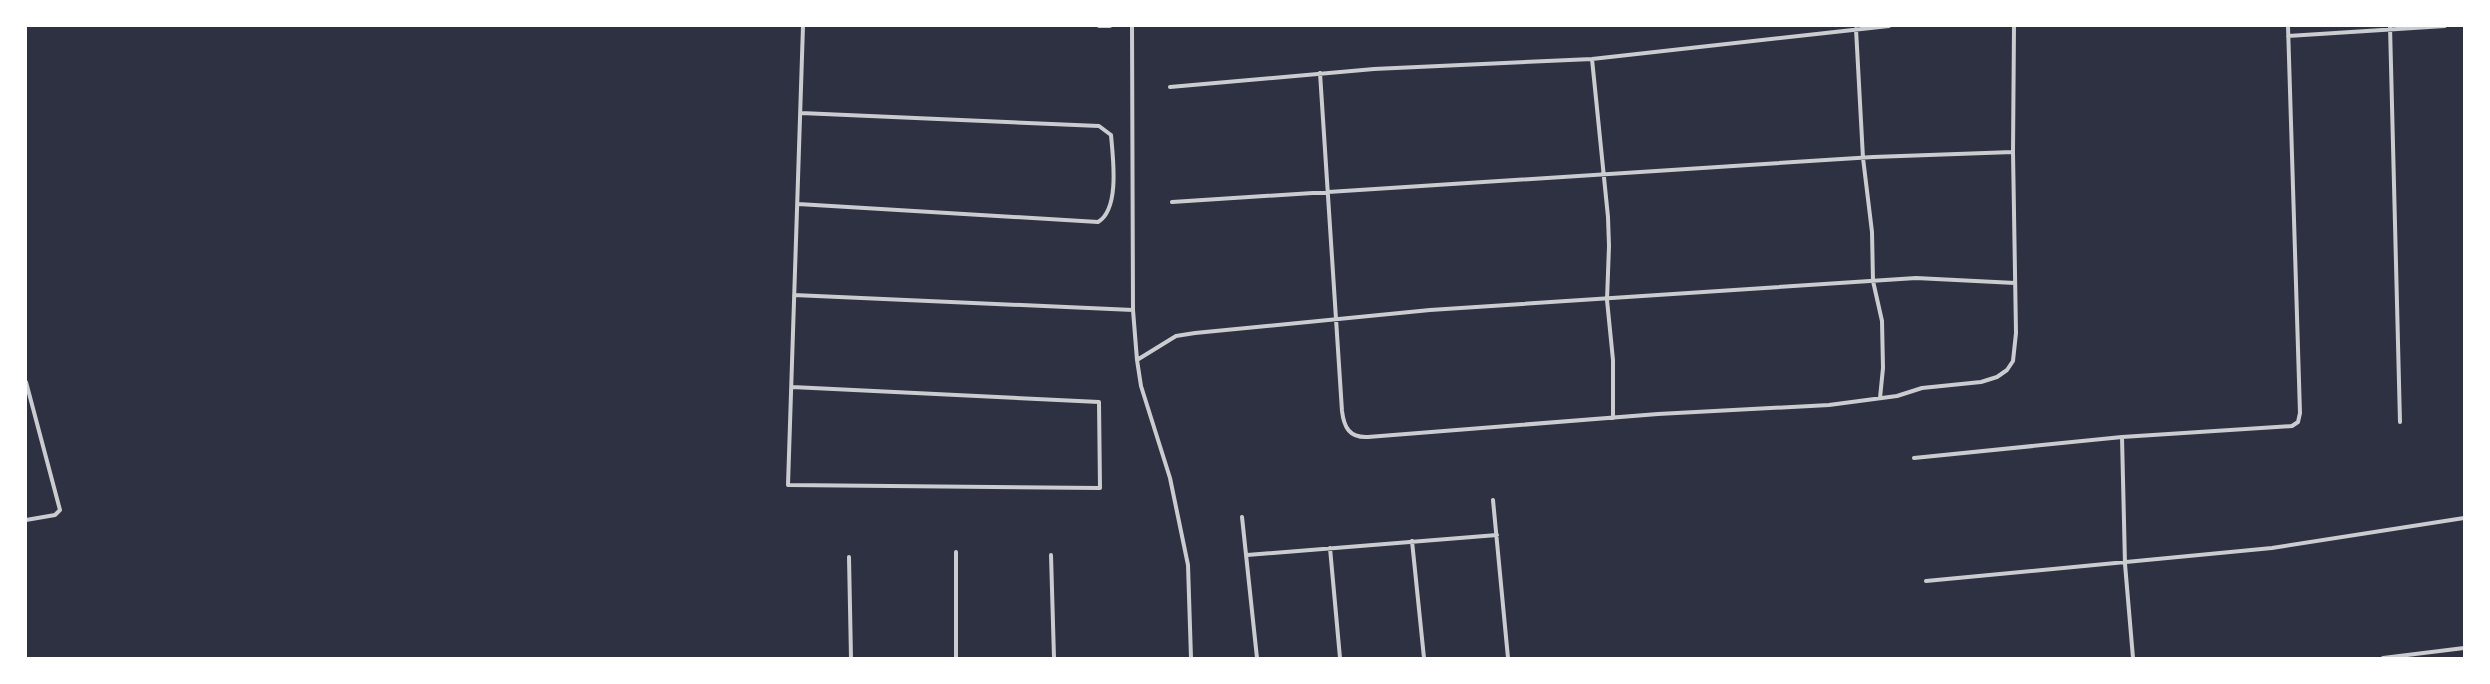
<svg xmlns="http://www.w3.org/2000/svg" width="2490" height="684" viewBox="0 0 2490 684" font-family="Manrope,sans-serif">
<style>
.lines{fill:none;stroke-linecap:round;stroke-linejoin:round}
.minor{stroke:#caccd0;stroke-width:4}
</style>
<rect width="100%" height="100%" fill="#2d3142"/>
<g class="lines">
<path class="minor" d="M1099,26h11
M1132,26l1,284 4,50 4,26 29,92 18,87 3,93
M2390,26l10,396
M1856,29l7,129 9,74 1,49 9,40 1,47 -3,30
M2288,36l157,-10
M1592,59l16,158 1,29 -2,54 6,60v58
M1320,73l22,338c2,16 7,27 26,26l290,-23 171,-9 68,-9 25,-8 59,-6 16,-5 10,-7 6,-9 3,-28 -3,-181 1,-126
M1170,87l204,-18 218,-10 297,-33
M1172,202l701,-45 140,-5
M798,204l300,18c22,-13 15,-64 13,-87l-12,-9 -298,-13
M794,295l339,15
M1137,360l39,-24 19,-3 235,-23 486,-32 99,5
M26,382l34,128 -5,5 -29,5
M792,387l307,15 1,86 -312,-3 15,-459
M2122,437l3,127 8,94
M1914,458l208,-21 170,-11 6,-4 2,-9 -12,-387
M1493,500l15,158
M1242,517l15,141
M1412,541l12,117
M1330,548l10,110
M956,552v106
M1051,555l3,103
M1247,555l250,-20
M849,557l2,101
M1926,581l346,-33 192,-30
M2383,658l81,-10"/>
</g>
<rect width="2490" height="684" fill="none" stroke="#ffffff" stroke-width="54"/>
</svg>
